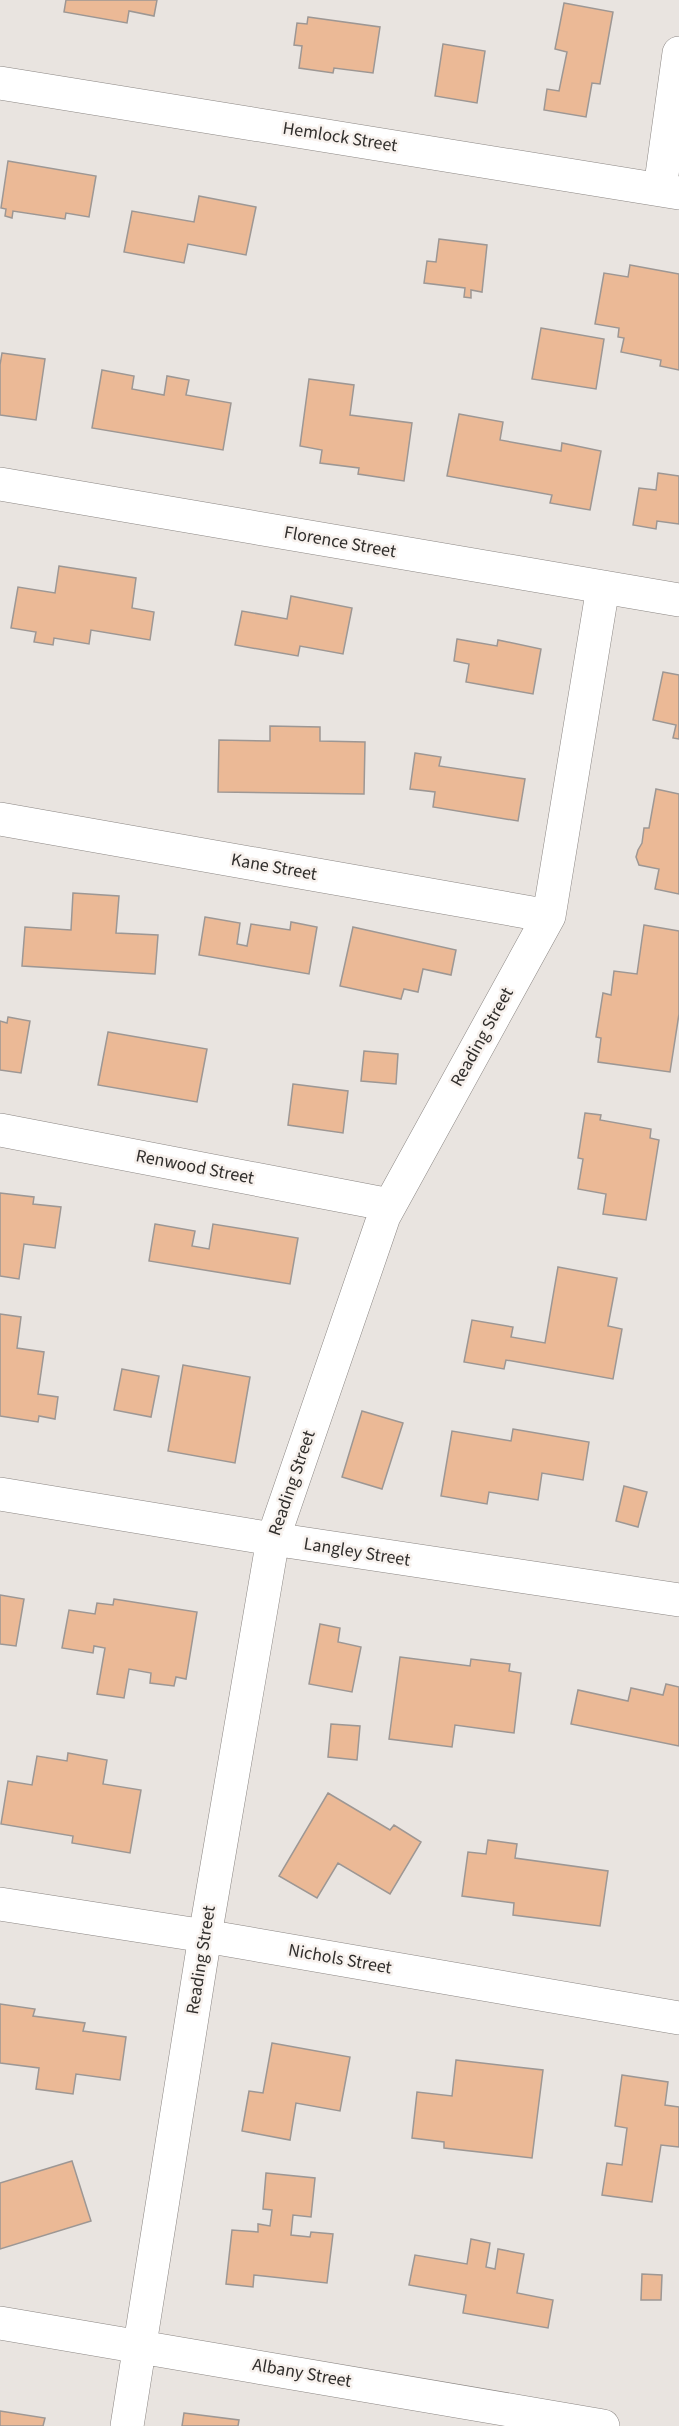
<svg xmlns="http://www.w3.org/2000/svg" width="679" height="2426" viewBox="0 0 679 2426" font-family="'Source Sans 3',sans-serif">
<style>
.building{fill:#ebb996;stroke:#9d9794;stroke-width:1.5}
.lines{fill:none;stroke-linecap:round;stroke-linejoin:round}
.street-casing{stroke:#8b8683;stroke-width:34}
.street{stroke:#fff;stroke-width:33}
.labels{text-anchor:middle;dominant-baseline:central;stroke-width:5;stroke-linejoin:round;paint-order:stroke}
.street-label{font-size:18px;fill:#302e2c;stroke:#f7f1ed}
</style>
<rect width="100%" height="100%" fill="#e9e4e0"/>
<path class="building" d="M66,0h91l-3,16 -25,-5 -2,12 -63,-11z
M564,3l49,9 -13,72 -8,-1 -6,34 -42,-7 3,-21 12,2 8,-39 -12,-3z
M308,17l72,10 -7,46 -39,-5 -1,5 -34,-5 3,-22 -8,-1 3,-22 10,1z
M443,44l42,7 -8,52 -42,-7z
M8,161l88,15 -7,41 -23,-4 -1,6 -52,-8 -1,7 -7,-2 1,-7 -5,-1z
M199,196l57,11 -10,48 -58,-11 -4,19 -60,-11 8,-41 62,11z
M439,239l48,6 -5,47 -11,-2v8l-7,-1 1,-9 -41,-5 3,-22 9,1z
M630,265l49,9v96l-19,-4 1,-6 -40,-8 3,-14 -6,-1 1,-9 -24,-4 9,-51 24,4z
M541,328l63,11 -8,50 -64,-10z
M2,353l43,6 -9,61 -36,-5v-50z
M102,370l32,6 -2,13 32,6 3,-19 22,4 -3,15 45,8 -8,47 -131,-22z
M309,379l45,6 -4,30 62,8 -8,58 -46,-7 1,-6 -39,-5 2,-13 -22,-4z
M459,414l44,8 -3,18 61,11 1,-8 39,8 -11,59 -40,-7 2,-8 -105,-19z
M658,473l21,3v48l-22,-3 -1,8 -23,-4 6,-37 17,2z
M59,566l77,12 -4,30 22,4 -4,28 -59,-10 -2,14 -35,-6 -1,7 -19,-3 2,-10 -25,-4 7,-41 37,6z
M291,596l61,12 -9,46 -43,-8 -2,10 -63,-11 7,-34 45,8z
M457,639l40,7 1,-6 43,9 -8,45 -67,-12 3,-18 -15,-3z
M663,672l16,3v64l-6,-1 3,-13 -23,-5z
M270,726l50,1v14l45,1 -1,52 -146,-2 1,-52 51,1z
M415,753l26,4 -2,9 86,13 -7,42 -85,-14 2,-15 -25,-3z
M656,789l23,5v100l-24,-5 4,-20 -20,-4 -3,-8 2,-7 4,-7 2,-15h5z
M73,893l46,3 -3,37 42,2 -3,39 -133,-8 3,-39 46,3z
M205,917l35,6 -3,21 10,2 4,-22 39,6 1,-8 26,5 -8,47 -110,-19z
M644,925l35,6v83l-9,58 -72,-10 3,-24 -5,-1 7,-44 8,2 3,-24 23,3z
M353,927l103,23 -5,25 -28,-6 -5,23 -14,-3 -3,10 -61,-13z
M8,1017l22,4 -9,52 -21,-3v-49l7,2z
M108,1032l99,17 -10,53 -99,-17z
M364,1051l34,3 -2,30 -35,-3z
M293,1084l55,7 -5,42 -55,-8z
M585,1113l16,2 -1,5 51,9 -1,9 9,2 -13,80 -43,-6 3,-20 -28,-5 5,-30 -5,-1z
M0,1193l34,4 -1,7 28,3 -6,41 -31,-4 -5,35 -19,-3z
M155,1224l40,7 -3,15 17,3 4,-25 85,14 -8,46 -141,-23z
M558,1267l59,11 -9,48 14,3 -9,50 -107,-19 -2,9 -40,-7 8,-42 41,7 -2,10 34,6z
M0,1314l21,3 -4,31 27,4 -6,42 20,3 -3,22 -16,-3 -1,6 -38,-6z
M183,1365l67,12 -15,86 -67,-12z
M122,1369l37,7 -8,41 -37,-7z
M362,1411l41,12 -21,66 -40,-12z
M513,1429l76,13 -6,38 -41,-7 -4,27 -49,-8 -2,12 -46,-8 11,-65 59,10z
M624,1486l23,6 -9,35 -22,-6z
M0,1595l24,4 -8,47 -16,-2z
M114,1599l83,13 -11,67 -10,-2 -2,9 -24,-3 1,-10 -22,-4 -5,29 -27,-4 8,-46 -11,-2 -1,7 -31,-5 7,-38 26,4 2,-11 16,2z
M320,1624l20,4 -2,14 23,5 -9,45 -43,-8z
M400,1657l70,9 1,-7 39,5 -1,7 12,2 -7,60 -59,-8 -3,22 -63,-8z
M666,1684l13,3v59l-108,-22 7,-34 50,11 3,-13 32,7z
M331,1724l29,2 -3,34 -29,-3z
M68,1753l39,7 -4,24 38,6 -11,63 -58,-10 1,-7 -72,-12 7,-43 24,4 5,-29 30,5z
M328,1793l62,37 4,-5 27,17 -31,52 -52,-31 -21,35 -38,-22z
M488,1840l29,4 -2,14 93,13 -8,55 -87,-11 1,-12 -52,-7 6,-44 18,2z
M0,2004l35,5 -2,7 52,7 -2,8 43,6 -6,43 -44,-6 -3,20 -37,-5 3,-21 -39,-5z
M272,2043l78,14 -10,54 -44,-8 -6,37 -48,-9 7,-40 14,2z
M456,2060l87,10 -11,88 -88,-10v-6l-32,-4 5,-46 35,4z
M622,2075l46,7 -3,23 14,2v40l-18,-2 -9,57 -50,-7 5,-32 15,2 5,-37 -12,-2z
M72,2161l19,60 -91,28v-66z
M266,2173l49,5 -4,39 -18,-2 -2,20 19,2 1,-5 22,2 -6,49 -73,-8 -1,12 -27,-3 6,-54 26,2v-8l12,2 2,-16 -9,-1z
M471,2239l19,4 -4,24 9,2 3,-20 26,5 -7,39 36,7 -5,28 -85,-15 3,-18 -57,-10 6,-30 52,9z
M642,2274l20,1 -1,25h-20z
M0,2411l45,7 -2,8h-43z
M184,2413l55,7 -1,6h-56z"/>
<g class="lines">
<defs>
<path id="street" d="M0,83l679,110
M660,189l19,-136
M0,484l679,116
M0,819l549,97
M0,1130l390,75
M0,1494l273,45 406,61
M0,1904l205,32 474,82
M0,2323l603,103
M127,2426l78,-490 68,-397 111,-323 165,-300 54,-329"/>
</defs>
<use href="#street" class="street-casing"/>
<use href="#street" class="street"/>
</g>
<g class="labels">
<g class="street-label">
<text transform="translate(340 137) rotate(9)">Hemlock Street</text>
<text transform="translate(340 542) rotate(10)">Florence Street</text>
<text transform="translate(274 867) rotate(10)">Kane Street</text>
<text transform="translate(482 1037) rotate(-61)">Reading Street</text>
<text transform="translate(195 1167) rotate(11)">Renwood Street</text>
<text transform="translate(292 1483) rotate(-71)">Reading Street</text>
<text transform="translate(357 1552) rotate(9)">Langley Street</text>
<text transform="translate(340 1959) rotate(10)">Nichols Street</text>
<text transform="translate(201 1960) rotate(-81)">Reading Street</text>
<text transform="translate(302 2373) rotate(10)">Albany Street</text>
</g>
</g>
</svg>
